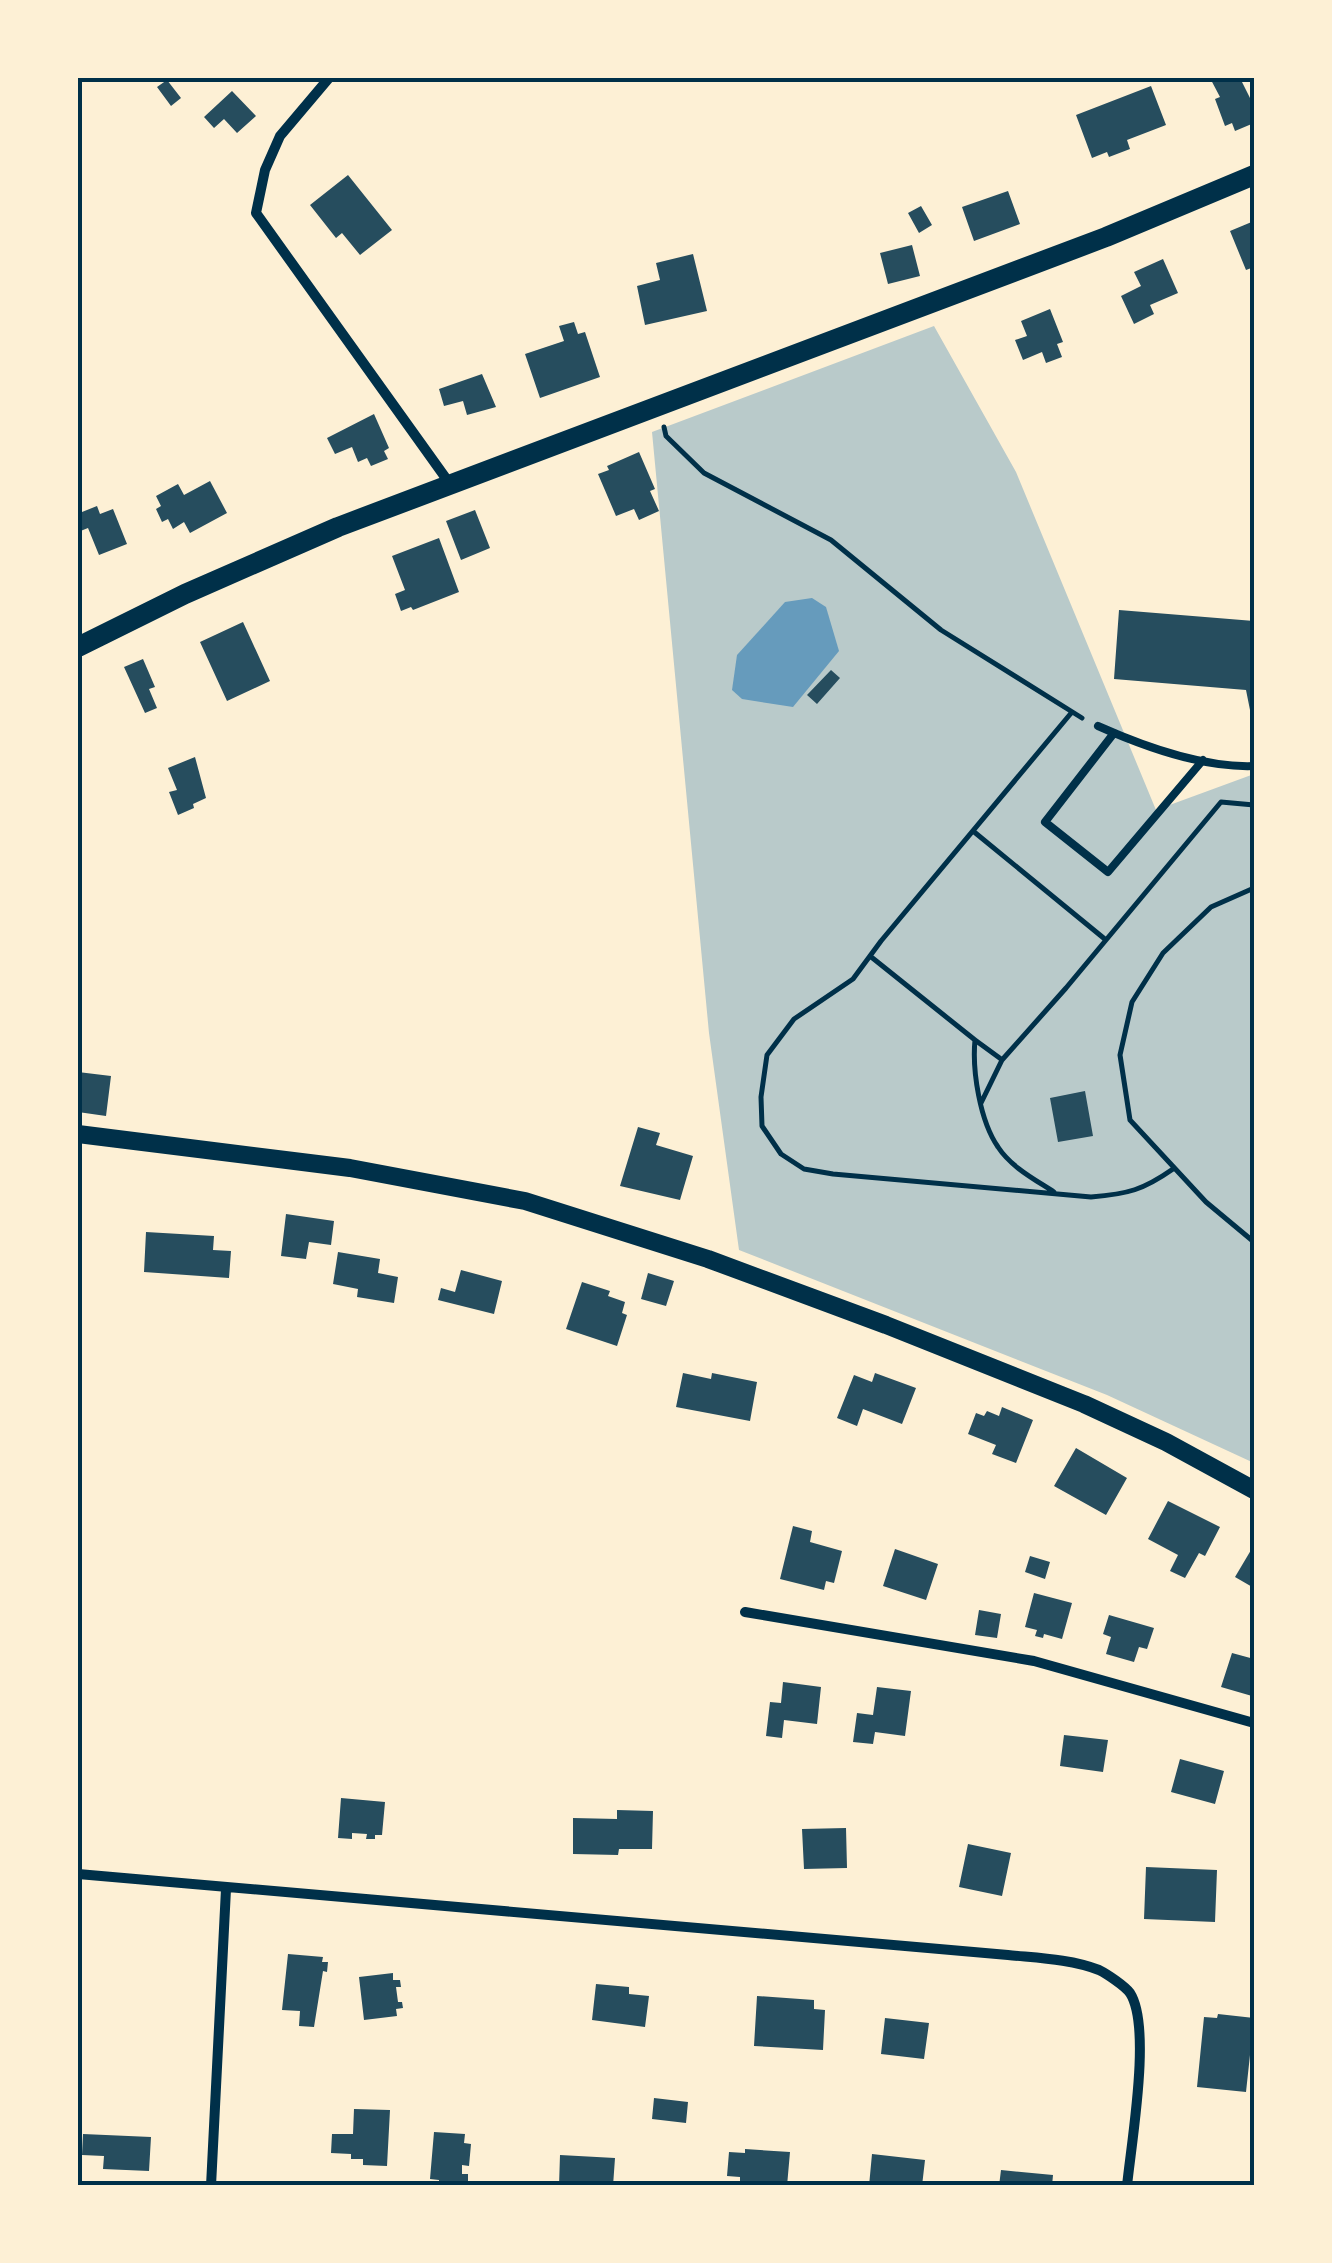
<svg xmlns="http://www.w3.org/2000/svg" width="1332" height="2263" viewBox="0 0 1332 2263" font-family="'Open Sans',sans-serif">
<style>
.green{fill:#b9caca}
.water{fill:#669bbc}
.building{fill:#264d5e}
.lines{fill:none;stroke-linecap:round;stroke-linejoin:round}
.path{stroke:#003049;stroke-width:5}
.service{stroke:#003049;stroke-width:8}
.minor{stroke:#003049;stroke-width:10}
.tertiary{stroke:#003049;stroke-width:18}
.secondary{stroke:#003049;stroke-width:20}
.neatline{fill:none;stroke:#003049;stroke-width:4}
</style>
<rect width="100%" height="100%" fill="#fdf0d5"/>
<path class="green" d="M934,326l82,146 140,338 98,-36v689l-147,-68 -368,-145 -30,-217 -57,-601z"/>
<path class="water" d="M812,598l14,9 13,44 -46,56 -51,-8 -10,-9 5,-35 48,-53z"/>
<path class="building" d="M1210,78h30l14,28v17l-19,8 -3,-8 -7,3 -10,-27 5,-2z
M167,80l14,18 -10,8 -14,-19z
M1151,86l15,39 -39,15 3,9 -21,8 -2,-5 -15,6 -16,-43z
M232,91l24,25 -19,17 -13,-14 -10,9 -10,-11z
M348,175l44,55 -32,25 -18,-22 -6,5 -26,-33z
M1008,191l12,33 -46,17 -12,-34z
M921,206l11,19 -13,8 -11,-20z
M1254,221v46l-8,3 -16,-39z
M912,245l8,31 -32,8 -8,-31z
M693,254l14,57 -62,14 -8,-39 23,-6 -4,-17z
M1163,259l15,34 -28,12 4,9 -20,10 -13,-28 20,-10 -7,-14z
M1050,309l13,33 -6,2 5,13 -16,6 -4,-11 -19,8 -8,-20 12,-4 -6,-15z
M574,322l4,12 7,-2 15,45 -60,21 -15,-44 39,-13 -5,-15z
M482,374l14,33 -29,8 -4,-14 -19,5 -5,-17z
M374,414l15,34 -5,3 4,8 -17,7 -4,-8 -9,4 -6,-15 -17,7 -8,-16z
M639,452l16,37 -5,2 9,20 -20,9 -5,-11 -18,7 -18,-42 11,-4 -2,-4z
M210,481l17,32 -37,20 -6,-11 -11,7 -5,-10 -6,3 -6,-13 5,-3 -5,-10 22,-12 6,11z
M78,501l4,11 15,-6 3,8 13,-5 14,35 -28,11 -11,-27 -10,4z
M475,510l15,38 -29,12 -15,-39z
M439,538l20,54 -46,18 -2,-3 -10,4 -6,-17 10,-4 -13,-34z
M1119,610l135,11v92l-3,2 -5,-25 -132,-11z
M243,622l27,59 -43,20 -27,-59z
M143,659l12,28 -6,2 8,19 -12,5 -21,-46z
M831,670l9,8 -23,26 -10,-9z
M195,757l11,41 -13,6 1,4 -16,7 -9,-23 8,-2 -9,-22z
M78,1072l33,4 -5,40 -28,-4z
M1085,1091l8,45 -35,6 -8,-44z
M638,1127l22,6 -4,12 37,11 -13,44 -60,-14z
M286,1214l48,7 -3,24 -22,-3 -3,17 -25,-3z
M146,1232l68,4 -1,14 18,1 -2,27 -85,-6z
M338,1252l42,7 -2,14 20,4 -4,26 -37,-6 1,-8 -25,-5z
M461,1270l41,11 -8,33 -56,-14 3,-12 14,4z
M648,1273l26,8 -8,25 -25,-7z
M582,1282l28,9 -2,5 17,6 -3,11 5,2 -10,31 -51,-17z
M683,1373l28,6 1,-6 45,9 -7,39 -74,-14z
M875,1373l41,15 -14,36 -39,-15 -6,17 -20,-8 17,-43 18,7z
M1002,1407l31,13 -17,43 -24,-9 4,-9 -28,-11 8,-21 8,3 3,-5 12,5z
M1076,1448l51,30 -21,37 -52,-29z
M1168,1501l52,26 -15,29 -6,-3 -14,25 -15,-7 8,-16 -30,-16z
M793,1526l19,5 -2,11 32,9 -8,32 -8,-2 -2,9 -44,-11z
M1254,1545v43l-19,-11z
M895,1549l43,15 -12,36 -43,-14z
M1030,1556l20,6 -5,17 -20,-7z
M1034,1593l38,10 -10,36 -18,-5 -1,4 -8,-2 2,-6 -12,-3z
M979,1610l22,4 -4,24 -22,-3z
M1109,1615l45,13 -7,21 -8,-2 -5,15 -28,-8 5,-17 -8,-3z
M1232,1653l22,6 -2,37 -31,-9z
M783,1682l38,5 -4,37 -33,-4 -2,18 -16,-2 4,-34 11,1z
M877,1687l34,4 -6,45 -30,-4 -2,12 -20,-2 4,-29 16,2z
M1064,1735l44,5 -5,32 -43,-6z
M1180,1759l44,12 -9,33 -44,-12z
M341,1798l44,4 -3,33h-7v4h-9l1,-5 -15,-1v6l-14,-1z
M617,1810l36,1 -1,38h-33l-1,6 -45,-1v-36l44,1z
M846,1828l1,40 -43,1 -2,-40z
M968,1844l43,9 -9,43 -43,-9z
M1146,1867l71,3 -2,52 -71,-3z
M288,1954l35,3 -1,5h6l-1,10 -4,-1 -9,56 -15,-1 1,-15 -18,-1z
M393,1973v7h7l1,7h-5l2,15h4l1,6 -7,1 1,7 -33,4 -5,-43z
M596,1984l33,3v7l20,2 -4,31 -53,-7z
M757,1996l57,4v9l11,1 -2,40 -69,-4z
M1218,2014l36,4 -8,74 -49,-5 7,-70 13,1z
M885,2018l44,5 -5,36 -43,-5z
M654,2098l34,4 -2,21 -34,-4z
M354,2109l36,1 -3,56 -24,-1v-6h-12v-5l-20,-1 1,-19h21z
M434,2132l31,2 -1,9 7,1 -2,22 -7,-1v9h6v11l-29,1v-6l-9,-1z
M83,2134l68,3 -2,34 -46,-2 1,-13 -22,-1z
M745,2149l45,3 -3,34 -47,-3v-6l-13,-1 2,-24 16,1z
M872,2154l53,6 -3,26h-53z
M560,2155l55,3 -2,28h-54z
M1001,2170l52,5 -1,11h-53z"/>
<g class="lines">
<path class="path" d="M664,427l2,9 38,37 127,67 110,90 141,88
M1072,712l-191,229 -28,38 -59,40 -27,36 -6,42 1,29 19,28 23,15 29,5 258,23c37,-3 52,-7 82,-28
M973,831l133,109
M1254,888l-43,19 -48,46 -31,49 -12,53 10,65 76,82 48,40
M870,956l105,84c-3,31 5,81 23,107 13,20 36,32 56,45
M975,1040l26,19
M981,1103l21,-43 64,-72 155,-186 33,3"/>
<path class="service" d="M1098,726c47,21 105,42 156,40
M1114,733l-69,89 63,50 95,-112"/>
<path class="minor" d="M329,78l-49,58 -15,34 -9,43 194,271
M745,1612l289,49 220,62
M78,1874l930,81c29,3 63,4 91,15 8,4 26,16 31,23 22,34 1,151 -3,193
M211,2186l15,-297"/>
<path class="tertiary" d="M78,1134l272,34 175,33 183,58 178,66 198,79 82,38 88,48"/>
<path class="secondary" d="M78,647l107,-53 153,-67 768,-290 148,-62"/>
</g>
<rect width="1332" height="2263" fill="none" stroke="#fdf0d5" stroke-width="160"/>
<rect x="80" y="80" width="1172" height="2103" class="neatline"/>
</svg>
